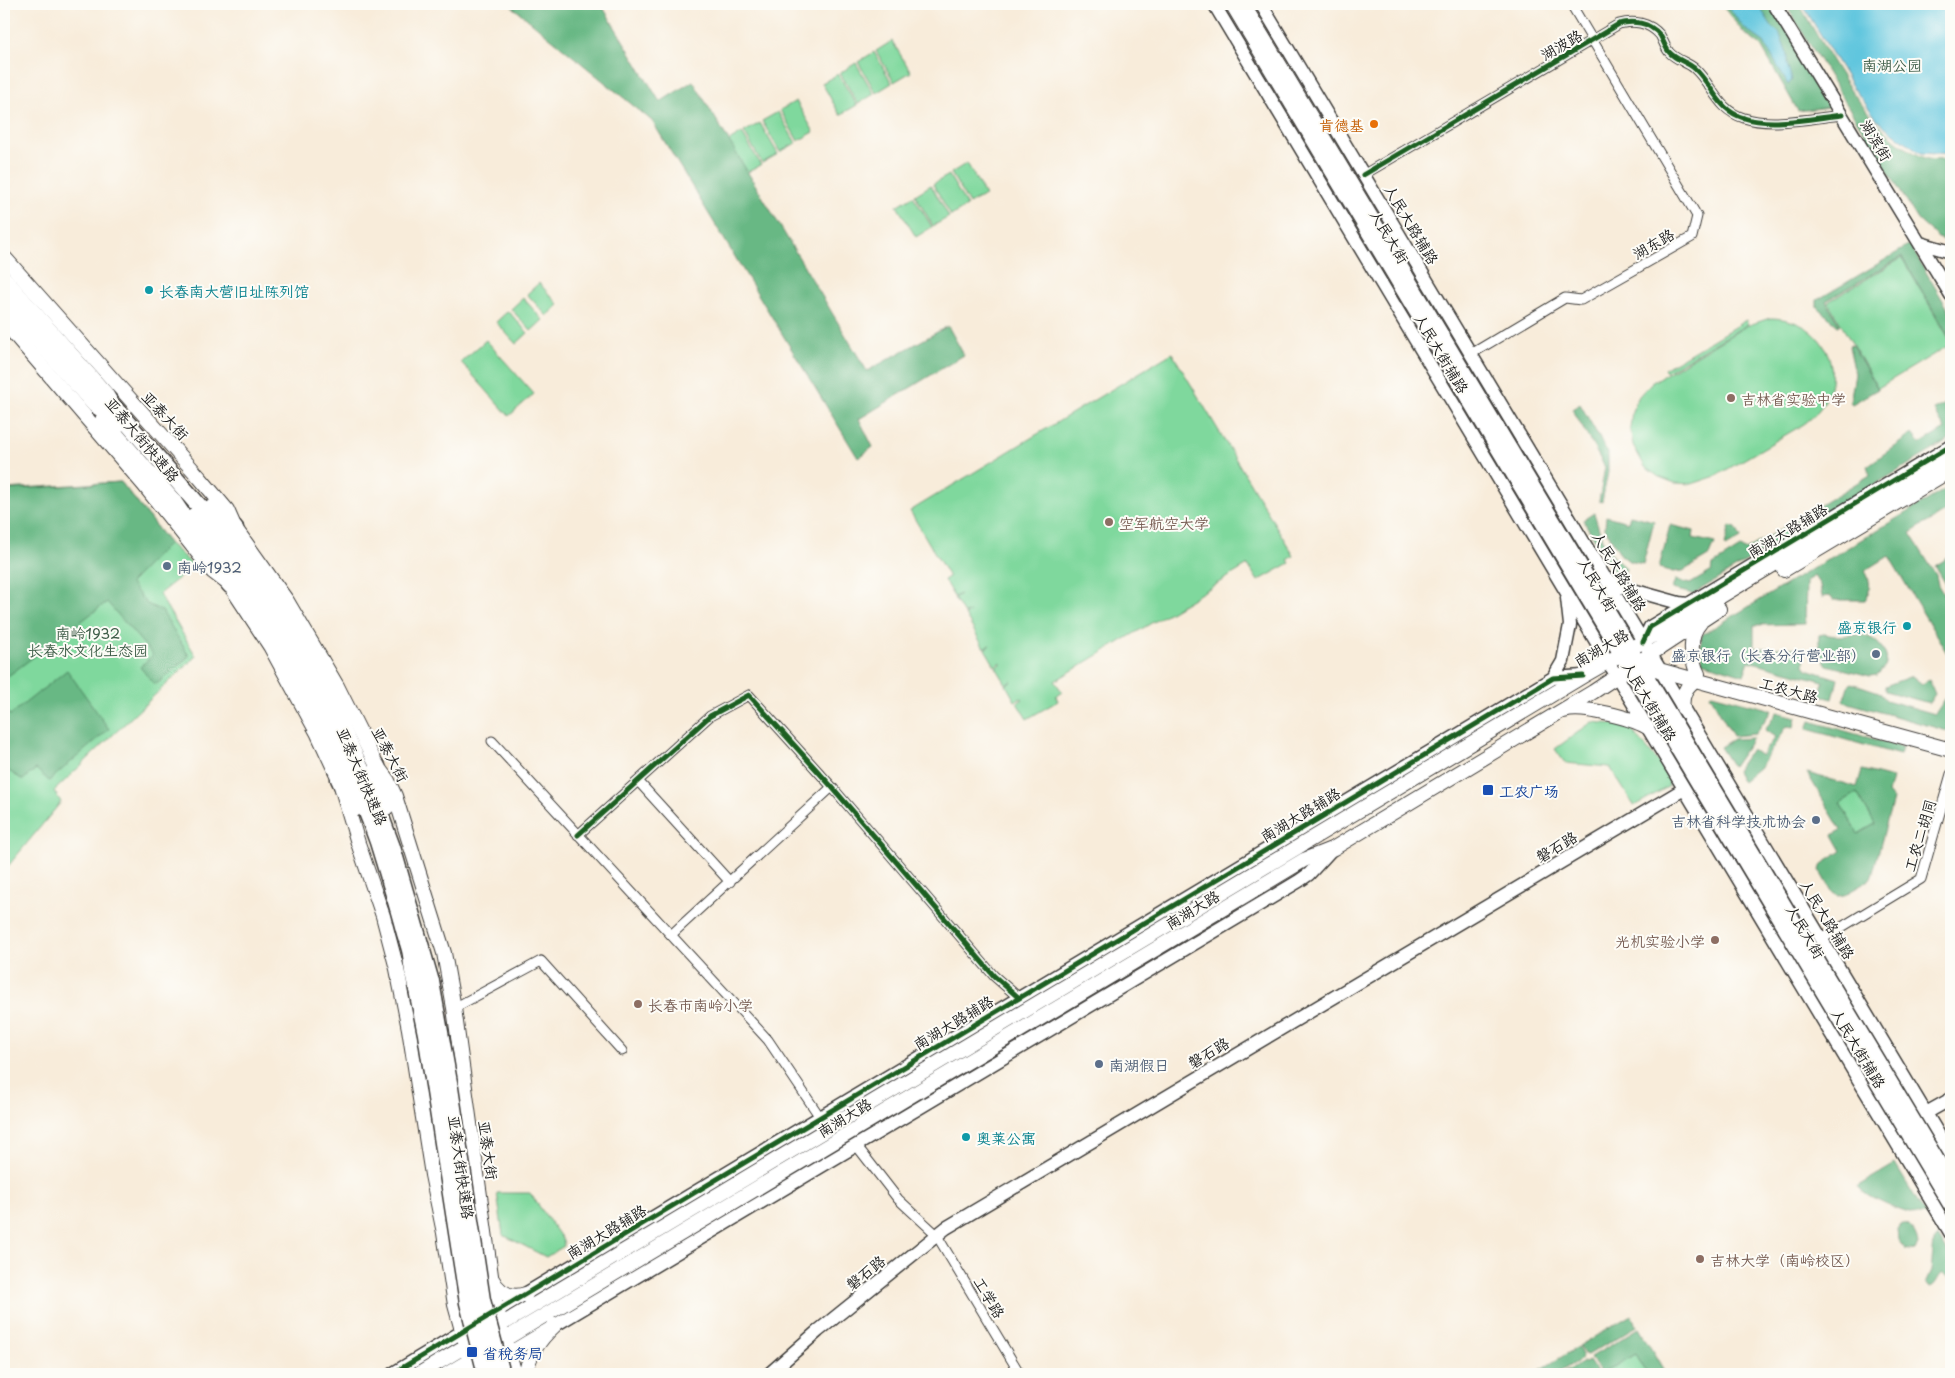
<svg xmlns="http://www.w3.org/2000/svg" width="1955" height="1378" viewBox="0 0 1955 1378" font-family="'Playpen Sans','LXGW WenKai TC',sans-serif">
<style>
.green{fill:#7fd89d;stroke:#4e7a5c}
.forest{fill:#67b884;stroke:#426a50;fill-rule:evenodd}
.water{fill:#61c6de;stroke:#3e717d}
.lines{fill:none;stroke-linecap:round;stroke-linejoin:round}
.street-casing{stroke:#3d3b38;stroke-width:11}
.secondary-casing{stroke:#3d3b38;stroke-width:15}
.primary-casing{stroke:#3d3b38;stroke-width:16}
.highway-casing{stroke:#3d3b38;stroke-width:19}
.street{stroke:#fff;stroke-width:9}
.secondary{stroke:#fff;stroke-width:12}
.primary{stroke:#fff;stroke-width:14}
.highway{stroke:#fff;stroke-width:16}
.highway-bridge-casing{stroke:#3d3b38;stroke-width:19;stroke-linecap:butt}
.highway-bridge{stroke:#fff;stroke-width:16}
.cycleway-casing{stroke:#fdfcf7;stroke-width:8}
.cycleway{stroke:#1b5e20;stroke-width:5}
.food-dot{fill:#e8710a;stroke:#fdfcf7;stroke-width:2}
.culture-dot{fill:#0f9aa8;stroke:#fdfcf7;stroke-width:2}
.education-dot{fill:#8d6e63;stroke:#fdfcf7;stroke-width:2}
.service-dot{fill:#5c6f8a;stroke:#fdfcf7;stroke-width:2}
.transit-dot{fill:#1a4fb4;stroke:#fdfcf7;stroke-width:2}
.labels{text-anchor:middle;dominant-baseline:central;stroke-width:4;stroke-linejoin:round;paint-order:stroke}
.street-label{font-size:15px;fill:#1c1c1c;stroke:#fdfcf7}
.park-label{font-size:15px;fill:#3f5e49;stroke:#fdfcf7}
.food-label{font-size:15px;fill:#c56008;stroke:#fdfcf7;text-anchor:end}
.culture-label{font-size:15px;fill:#0d838f;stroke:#fdfcf7;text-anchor:start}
.education-label{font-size:15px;fill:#785e54;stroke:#fdfcf7;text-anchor:start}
.service-label{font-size:15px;fill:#4e5e75;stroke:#fdfcf7;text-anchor:start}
.transit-label{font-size:15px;fill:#164399;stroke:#fdfcf7;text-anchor:start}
</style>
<rect width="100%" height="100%" fill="#fdfcf7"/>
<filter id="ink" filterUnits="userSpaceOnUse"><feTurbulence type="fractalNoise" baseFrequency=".02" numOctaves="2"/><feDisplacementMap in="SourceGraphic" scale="10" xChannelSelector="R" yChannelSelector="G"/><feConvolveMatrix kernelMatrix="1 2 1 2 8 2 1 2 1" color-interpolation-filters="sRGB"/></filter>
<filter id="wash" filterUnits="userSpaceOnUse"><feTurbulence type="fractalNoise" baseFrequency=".0096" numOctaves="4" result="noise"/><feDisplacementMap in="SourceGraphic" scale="20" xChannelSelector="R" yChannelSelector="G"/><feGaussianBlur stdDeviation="1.12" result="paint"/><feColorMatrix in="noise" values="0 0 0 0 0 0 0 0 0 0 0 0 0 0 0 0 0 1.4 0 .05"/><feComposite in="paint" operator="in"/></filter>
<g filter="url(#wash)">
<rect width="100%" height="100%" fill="#f8ecda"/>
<path class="green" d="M892,41l19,31 -17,10 -18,-31z
M874,52l18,31 -16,10 -18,-31z
M856,63l18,31 -16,10 -18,-31z
M838,74l19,31 -17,10 -18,-32z
M796,101l18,31 -16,9 -18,-31z
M778,112l18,31 -16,9 -18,-31z
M760,123l18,31 -16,9 -18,-31z
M742,133l19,32 -17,9 -18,-31z
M967,163l18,32 -16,9 -18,-31z
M949,175l18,31 -16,10 -18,-32z
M931,185l18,32 -16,9 -18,-31z
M913,196l19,31 -16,10 -19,-31z
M1902,258l49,84v2l-73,44 -50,-86z
M539,283l20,22 -12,11 -20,-22z
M523,298l20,22 -12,11 -20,-22z
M508,311l20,22 -12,11 -20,-22z
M1770,318c62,0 84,70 34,106l-88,52 -24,8 -17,-1 -16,-6 -14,-10 -12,-22 -3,-17 2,-17 7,-15 12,-13 95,-57z
M1746,320l2,4 -82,48 -2,-3z
M486,340l48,54 -25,22 -48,-54z
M1172,353l122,203 -6,4 2,3 -32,18 -10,-16 -193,116 7,11 -6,4 2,5 -31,18 -10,-16 6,-4 -1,-1 -7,3 -9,-16 6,-4 -6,3 -10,-17 5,-3v-2l-6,4 -10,-17 5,-4 -6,3 -19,-33 5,-3 -6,2 -10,-16 6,-4 -6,3 -10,-17 5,-3 -39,-66z
M121,482l48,61 25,23 -35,28 37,62 -142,135 7,11 -57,69v-382z
M1592,722l34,3 6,5 27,33 10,16 -1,8 -34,19 -24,-39 -45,-4 -10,-14z
M1857,793l18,31 -17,10 -18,-31z
M497,1193h33l33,47 1,6 -18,11 -43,-22z
M1636,1354l12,20h-47z"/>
<path class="forest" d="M509,4h92l59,98 33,-21 174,290 81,-45 16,29 -105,64 14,28 -15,11 -206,-337z
M1715,4h60l62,102 -39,5 -37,-65 -18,-14 -19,-24z
M1785,4h14c29,49 70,132 126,154 7,3 18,1 26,2v82l-13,-4 -20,-18z
M1908,246l3,1 40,67v26l-49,-83 -76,44 14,24 -2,1 -21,-19v-7z
M1852,345l26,44 -26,15 -2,-2 5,-28 -6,-28z
M1951,400v39l-258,155 -21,-5 3,-9 15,4 22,-13 1,-6 27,-17 6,2 124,-75 -3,-9 45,-32 8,10 25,-15 -11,-19z
M1580,404l28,49v19l-6,30 -3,-1 6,-34 -33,-58z
M121,482l48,61 -39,40 17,21 15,7 27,45 -31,27h-5l-13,-16 13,-12 -46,-53 -103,77v-189z
M1951,486v22l-41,25 26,42 2,10 13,22v53l-62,-104 -24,15c6,9 6,20 0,29h-32l-3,-4 -8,1 -2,-12 -6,-9 -8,5 -1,43 -51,1v23h51l-1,17 3,4 31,10 -5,20 -13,-3 3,-15 -74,-20 -5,14 -42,-13 -1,-24 2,-4z
M1594,513l8,26 11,17 13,12 -3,9 -6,-1 -34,-56z
M1630,515l24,6 -11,43 -14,-3 -8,-6 -16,-27 1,-12 22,6z
M1670,525l24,6 -1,7 22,5 -5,12 -27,16 -10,1 -14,-4z
M1730,526l6,2 5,10 -15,9 -1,-2z
M1951,556v34l-1,1 -15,-25z
M1824,634c22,6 42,-8 58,14 4,7 6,11 3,18l-8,9 -7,1 -43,-11c-6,-8 -9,-20 -8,-30z
M67,670l42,59 -60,52 -13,-12 -13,11 -19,-12v-61l6,8z
M1912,676l10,8 7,-4 6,14 -6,9 -44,-12v-5z
M1852,683l27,9 7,8 49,14 16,-24v42l-106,-30 -1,-3 4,-13z
M1712,694l60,16 -17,24 -22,2 -23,-41z
M1777,712l19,5 -2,10 -7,-1 -27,41 -18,15 -6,-11 15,-22 10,7 14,-19 -10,-7z
M1810,721l92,26 -2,8 -93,-26z
M1753,738l-20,29 -13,-20 13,-8z
M1862,770l30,8 -4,15 5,6 -21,77 -4,5 -24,14 -6,1 -5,-3 -13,-23 2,-6 20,-13 -9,-16 8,-5 -34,-57 50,14zM1857,793l18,31 -17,10 -18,-31z
M1895,1164l31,51c-13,3 -61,-17 -68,-29z
M1901,1224c11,1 16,10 17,20l-3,7 -10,-2 -7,-9 -1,-11z
M1938,1236l13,22v23l-8,-8c-6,4 -6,12 -13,14l-4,-5 5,-11 3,-30z
M1631,1315l6,11 -49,29 -4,-1 -5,-8z
M1639,1328l27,46h-18l-12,-20 -35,20 -10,-17z
M1578,1347l4,8 -1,4 -25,15h-14l-2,-4z
M1589,1361l9,13h-36l21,-12 2,1z"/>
<path class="water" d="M1726,4h32l15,24 6,4 8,22v10l5,16 -4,5 -24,-43 -19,-13z
M1802,4h149v151l-30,-2 -41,-30 -28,-37z"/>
</g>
<g filter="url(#ink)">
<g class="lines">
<defs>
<path id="street" d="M1363,175l256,-151c14,-4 30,-2 41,11 3,5 5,12 9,17 7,8 18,10 25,16 19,17 23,42 50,50 27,9 69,0 98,-3
M1471,354l94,-56 16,2 111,-63 5,-21 -126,-212
M492,741l276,299 52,77
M638,781l92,101
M578,835l132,-119 39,-21 83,92 162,189 24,21
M671,935l161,-148
M1822,939l99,-60 30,-105
M454,1008l87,-47 81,90
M856,1145l42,54 38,35 84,140"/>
<path id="secondary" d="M1214,4l737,1230
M1261,4l690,1151
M1774,4l177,291
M1920,243l31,9
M1608,579l10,7 61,17 9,1
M1643,642l7,-15 301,-181
M1553,678l10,-17 7,-36 -3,-27
M1926,1113l25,-14
M490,1315l1063,-637 30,-2
M500,1358l799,-477 10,-7 24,-26
M392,1374l78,-47
M769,1374l49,-43 128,-103 738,-439"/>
<path id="primary" d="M1232,4l719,1202
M1243,4l708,1179
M4,257l196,221 27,32 8,18 52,73 50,85 40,80 11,15 7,15 49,157 10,55 40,289 11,43 10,34
M4,322l140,163 69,87 17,13 40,61 48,88 21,45 19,64 25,73 14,53 12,60 23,146 12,58 11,72 19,69
M1784,570l167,-100
M1637,664l314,86
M1698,674c-7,-14 -10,-39 2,-51
M1683,708c-2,-11 3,-23 13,-28
M1564,711c17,-6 68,7 83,16
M492,1279c7,14 19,20 34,15
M419,1374l1164,-698 115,-66 253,-152
M447,1374l857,-514 30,-12 259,-156 126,-83
M526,1374c2,-20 15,-36 29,-49"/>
<path id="highway" d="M4,279l101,115 6,10 114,132 65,94 36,64 45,96 21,57 39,135
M4,301l91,104 8,5 13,16
M103,420l70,81 57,84
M212,508l23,20
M194,516c76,102 142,205 184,326 9,29 18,58 26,88 2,8 6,17 7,25 1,11 2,20 5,30
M377,766l9,41
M339,779l15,30"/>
</defs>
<use href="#street" class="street-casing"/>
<use href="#secondary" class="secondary-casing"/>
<use href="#primary" class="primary-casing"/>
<use href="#highway" class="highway-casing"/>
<use href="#street" class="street"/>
<use href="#secondary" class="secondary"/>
<use href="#primary" class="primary"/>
<use href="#highway" class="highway"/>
<defs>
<path id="highway-bridge" d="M431,982l19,106 32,212 20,74
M416,985l10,49 42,269 18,71"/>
</defs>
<use href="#highway-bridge" class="highway-bridge-casing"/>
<use href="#highway-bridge" class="highway-bridge"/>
<defs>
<path id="cycleway" d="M1363,175l256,-151c14,-4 30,-2 41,11 3,5 5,12 9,17 7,8 18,10 25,16 19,17 23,42 50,50 27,9 69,0 98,-3
M1643,642l7,-15 301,-181
M578,835l132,-119 39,-21 83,92 162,189 24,21
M392,1374l1161,-696 30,-2"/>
</defs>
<use href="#cycleway" class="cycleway-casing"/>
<use href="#cycleway" class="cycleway"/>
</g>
</g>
<circle class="food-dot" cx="1374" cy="124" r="5"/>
<g class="culture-dot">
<circle cx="149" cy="290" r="5"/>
<circle cx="1907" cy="626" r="5"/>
<circle cx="966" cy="1137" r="5"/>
</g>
<g class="education-dot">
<circle cx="1731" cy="398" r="5"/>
<circle cx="1109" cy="522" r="5"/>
<circle cx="1715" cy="940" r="5"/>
<circle cx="638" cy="1004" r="5"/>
<circle cx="1700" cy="1259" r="5"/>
</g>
<g class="service-dot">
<circle cx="167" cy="566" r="5"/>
<circle cx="1876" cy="654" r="5"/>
<circle cx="1816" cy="820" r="5"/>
<circle cx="1099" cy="1064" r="5"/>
</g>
<g class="transit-dot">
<rect x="1482" y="784" width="12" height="12" rx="2.5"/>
<rect x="466" y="1346" width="12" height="12" rx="2.5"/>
</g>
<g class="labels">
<g class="street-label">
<text transform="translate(1561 44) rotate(-30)">湖波路</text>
<text transform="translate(1877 140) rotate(59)">湖滨街</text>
<text transform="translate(1412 224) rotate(59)">人民大路辅路</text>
<text transform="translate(1390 236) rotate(59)">人民大街</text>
<text transform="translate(1653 243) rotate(-30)">湖东路</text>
<text transform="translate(1442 353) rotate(59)">人民大街辅路</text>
<text transform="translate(166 415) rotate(47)">亚泰大街</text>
<text transform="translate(143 439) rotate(50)">亚泰大街快速路</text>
<text transform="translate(1787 530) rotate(-31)">南湖大路辅路</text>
<text transform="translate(1620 571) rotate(59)">人民大路辅路</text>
<text transform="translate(1598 584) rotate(59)">人民大街</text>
<text transform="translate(1601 647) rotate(-30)">南湖大路</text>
<text transform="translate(1789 689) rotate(15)">工农大路</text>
<text transform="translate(1650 701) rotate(59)">人民大街辅路</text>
<text transform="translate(391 754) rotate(62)">亚泰大街</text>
<text transform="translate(363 776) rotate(67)">亚泰大街快速路</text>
<text transform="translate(1300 814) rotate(-31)">南湖大路辅路</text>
<text transform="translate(1919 835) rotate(-73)">工农二胡同</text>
<text transform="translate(1556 846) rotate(-31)">磐石路</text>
<text transform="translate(1192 909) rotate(-31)">南湖大路</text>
<text transform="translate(1828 919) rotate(59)">人民大路辅路</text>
<text transform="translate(1806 931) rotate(59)">人民大街</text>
<text transform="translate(953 1022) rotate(-31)">南湖大路辅路</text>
<text transform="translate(1859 1048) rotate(59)">人民大街辅路</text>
<text transform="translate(1208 1052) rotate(-31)">磐石路</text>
<text transform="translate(844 1117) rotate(-31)">南湖大路</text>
<text transform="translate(489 1150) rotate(82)">亚泰大街</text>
<text transform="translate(462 1167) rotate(82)">亚泰大街快速路</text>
<text transform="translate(606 1231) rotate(-31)">南湖大路辅路</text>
<text transform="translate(865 1272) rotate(-39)">磐石路</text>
<text transform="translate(990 1297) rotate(59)">工学路</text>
</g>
<g class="park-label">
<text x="1892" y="64">南湖公园</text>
<text x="88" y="632">南岭1932<tspan x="88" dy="17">长春水文化生态园</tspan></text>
</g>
<g class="food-label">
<text x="1364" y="124">肯德基</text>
</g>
<g class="culture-label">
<text x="159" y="290">长春南大营旧址陈列馆</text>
<text x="1897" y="626" text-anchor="end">盛京银行</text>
<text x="976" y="1137">奥莱公寓</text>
</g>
<g class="education-label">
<text x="1741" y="398">吉林省实验中学</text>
<text x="1119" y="522">空军航空大学</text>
<text x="1705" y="940" text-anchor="end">光机实验小学</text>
<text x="648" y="1004">长春市南岭小学</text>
<text x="1710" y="1259">吉林大学（南岭校区）</text>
</g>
<g class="service-label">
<text x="177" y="566">南岭1932</text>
<text x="1866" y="654" text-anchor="end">盛京银行（长春分行营业部）</text>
<text x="1806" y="820" text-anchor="end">吉林省科学技术协会</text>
<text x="1109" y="1064">南湖假日</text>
</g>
<g class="transit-label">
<text x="1499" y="790">工农广场</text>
<text x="483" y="1352">省税务局</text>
</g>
</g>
<rect width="1955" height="1378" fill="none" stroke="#fdfcf7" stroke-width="20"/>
</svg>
